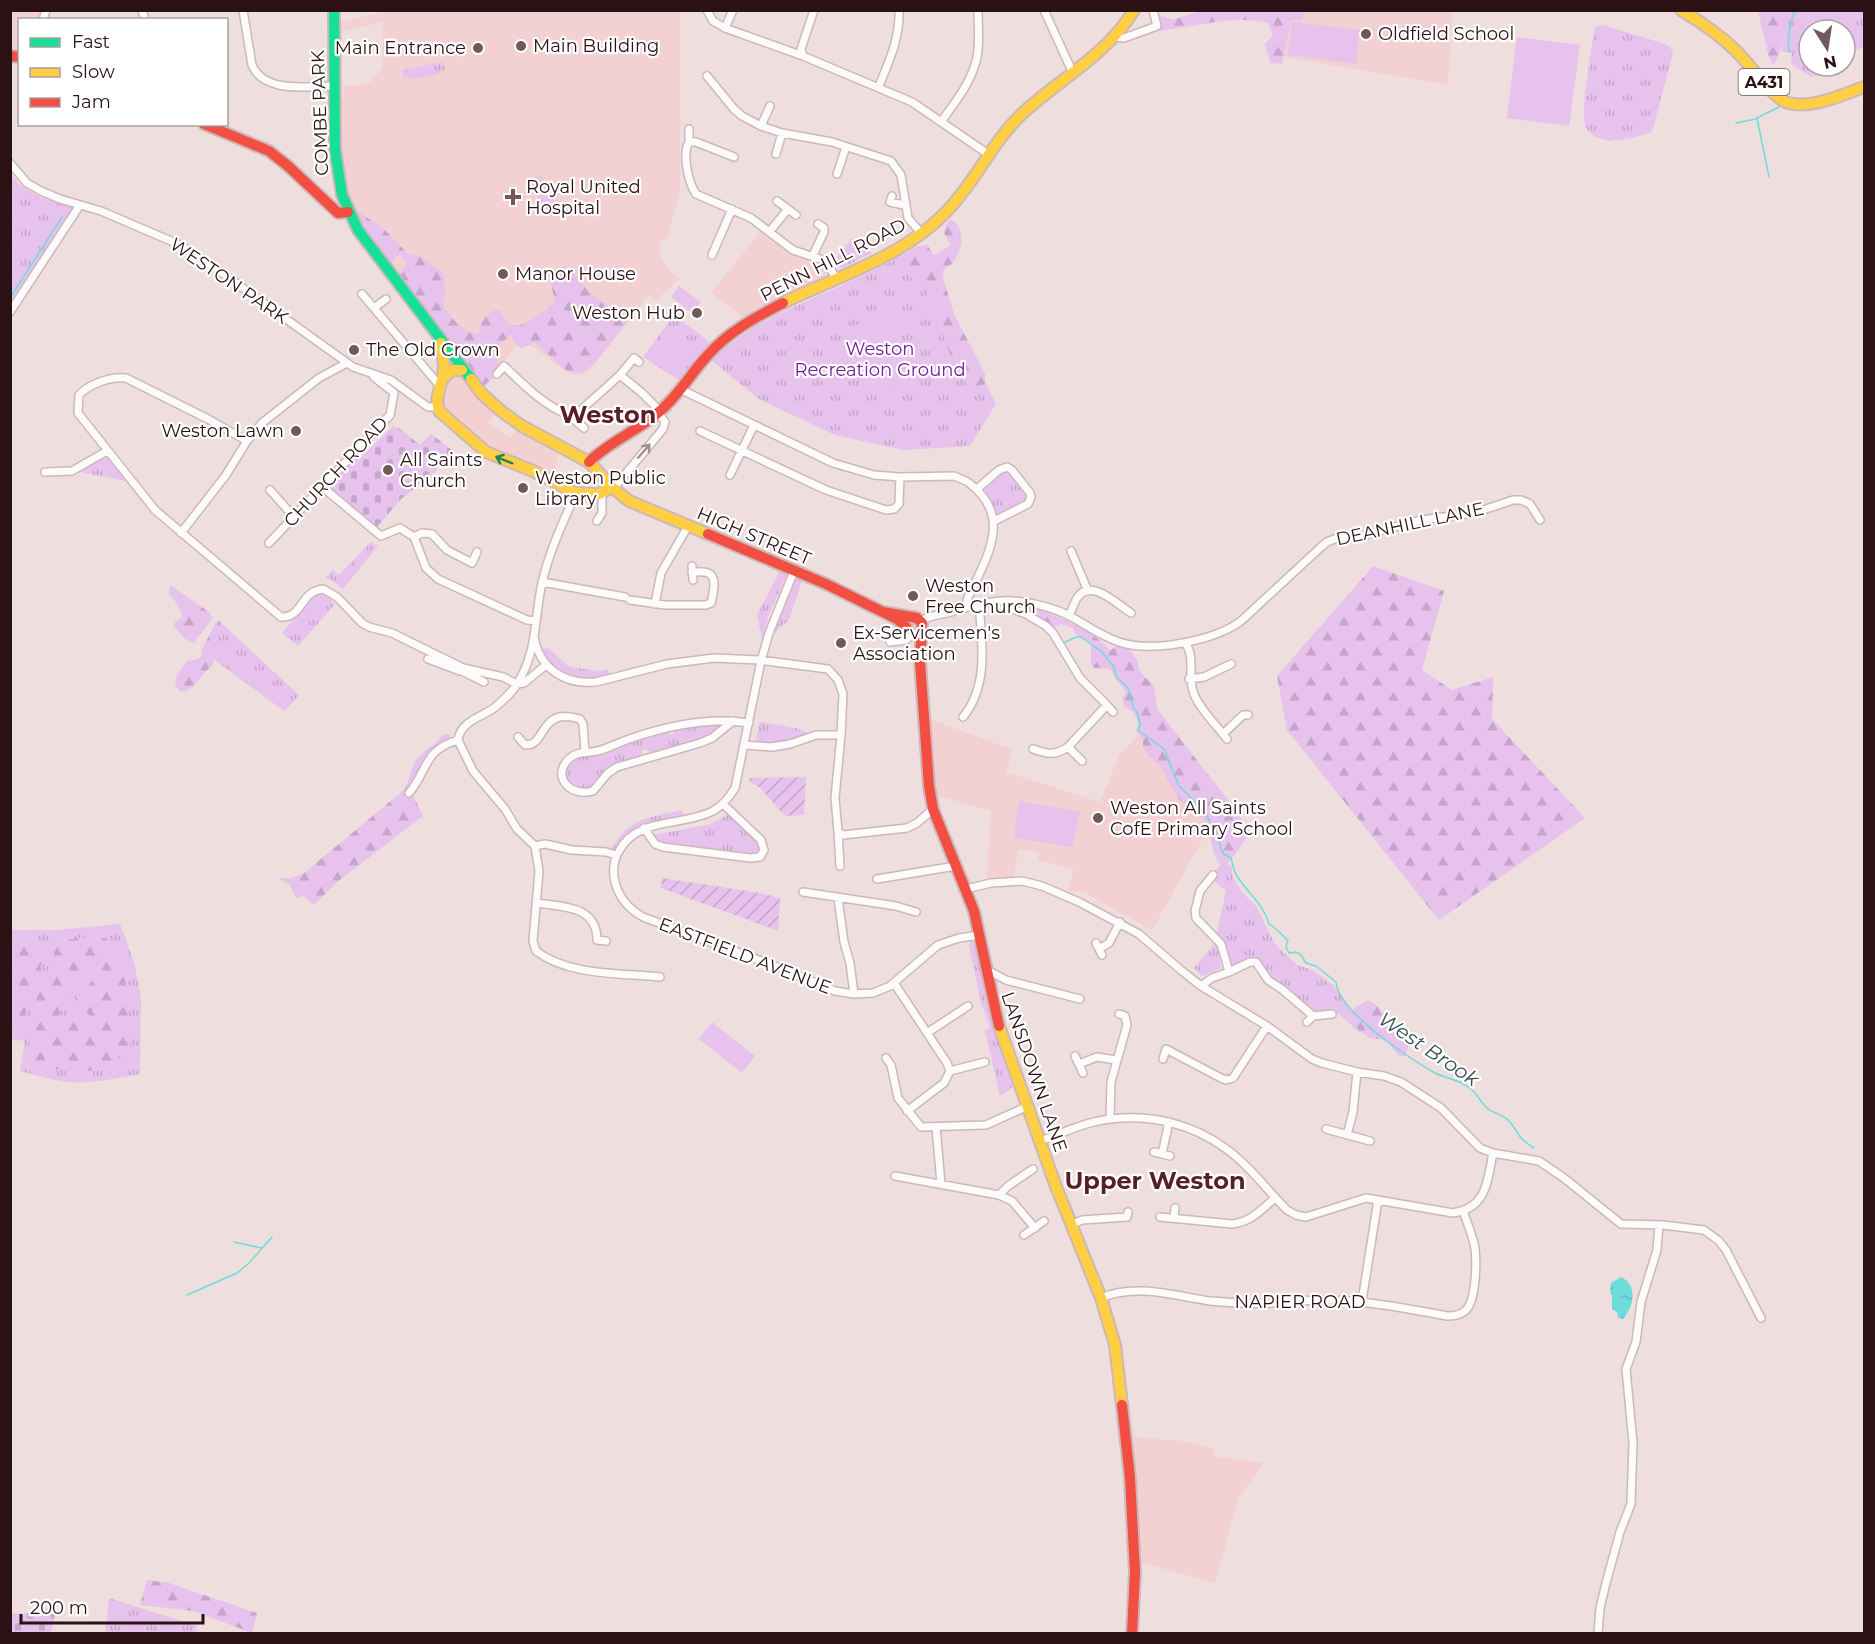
<svg xmlns="http://www.w3.org/2000/svg" width="1875" height="1644" viewBox="0 0 1875 1644" font-family="Montserrat,sans-serif">
<style>
.built{fill:#f3d0d1}
.grass{fill:url(#grass-tufts)}
.forest{fill:url(#forest-firs)}
.cemetery{fill:url(#cemetery-stones)}
.garden{fill:url(#garden-furrows)}
.pitch{fill:#e6c2ed}
.water{fill:url(#water-ripples)}
.lines{fill:none;stroke-linecap:round;stroke-linejoin:round}
.stream{stroke:#6fdcdc;stroke-width:1.5}
.street-casing{stroke:#cdb8b9;stroke-width:10}
.fast-casing{stroke:#cdb8b9;stroke-width:14}
.slow-casing{stroke:#cdb8b9;stroke-width:14}
.jam-casing{stroke:#cdb8b9;stroke-width:14}
.street{stroke:#fcfafa;stroke-width:7}
.fast{stroke:#16e098;stroke-width:10}
.slow{stroke:#ffcf43;stroke-width:10}
.jam{stroke:#f24e42;stroke-width:10}
.oneway{stroke:#9e9192}
.oneway2{stroke:#1f835d}
.poi-dot{fill:#6f595b;stroke:#fff;stroke-width:2}
.labels{text-anchor:middle;dominant-baseline:central;stroke-width:4.5;stroke-linejoin:round;paint-order:stroke}
.shield{fill:#fff;stroke:#6b585a;stroke-width:1.5}
.shield-label{font-size:16px;font-weight:bold;fill:#2b1114}
.poi-label{font-size:18px;fill:#2b1114;stroke:#fff;text-anchor:start}
.street-label{font-size:18px;fill:#2b1114;stroke:#fff}
.park-label{font-size:18px;fill:#761c97;stroke:#fff}
.water-label{font-size:20px;font-style:italic;fill:#315151;stroke:#fff}
.district-label{font-size:24px;font-weight:bold;fill:#591f27;stroke:#fff}
</style>
<defs>
<pattern id="grass-tufts" width="24" height="20" patternUnits="userSpaceOnUse" patternTransform="scale(1.5)"><rect width="24" height="20" fill="#e6c2ed"/><path d="M3 7l-1-3M5 7V3M7 7l1-3M15 17l-1-3M17 17v-4M19 17l1-3" fill="none" stroke="#c5a6ca"/></pattern>
<pattern id="forest-firs" width="22" height="20" patternUnits="userSpaceOnUse" patternTransform="scale(1.5)"><rect width="22" height="20" fill="#e6c2ed"/><path d="M5 1l3.5 6h-7zM16 11l3.5 6h-7z" fill="#c5a6ca"/></pattern>
<pattern id="cemetery-stones" width="16" height="16" patternUnits="userSpaceOnUse" patternTransform="scale(1.5)"><rect width="16" height="16" fill="#e6c2ed"/><path d="M2 7V4a2 2 0 0 1 4 0v3zM10 15v-3a2 2 0 0 1 4 0v3z" fill="#c5a6ca"/></pattern>
<pattern id="garden-furrows" width="10" height="10" patternUnits="userSpaceOnUse" patternTransform="scale(1.5)"><rect width="10" height="10" fill="#e6c2ed"/><path d="M-1 1l2-2M0 10L10 0M9 11l2-2" fill="none" stroke="#c5a6ca"/></pattern>
<pattern id="water-ripples" width="26" height="14" patternUnits="userSpaceOnUse" patternTransform="scale(1.5)"><rect width="26" height="14" fill="#6fdcdc"/><path d="M2 4q2-2 4 0t4 0M15 11q2-2 4 0t4 0" fill="none" stroke="#60bcbc"/></pattern>
</defs>
<rect width="100%" height="100%" fill="#eedede"/>
<path class="built" d="M11,11h32l-3,8 -20,1 -1,33 -8,-1z
M382,11h298v182l-13,46 -8,1 2,18 8,13 10,8 -23,21 -7,-5 -57,72 -6,5 -7,3 -11,-2 -45,-34 -36,42 -15,-10 -110,-141 -14,-28 -8,-44v-56l4,-5 -1,-12h17l12,-4 11,-14v-45l-44,10 1,-9 42,-11z
M1282,11h170l-4,74 -165,-28z
M761,231l26,21 36,13 4,8 -2,4 -82,40 -32,-24z
M456,376l7,2 16,21 16,15 -7,9 22,15 7,-9 43,23 -7,24 -7,-2 1,-4 -49,-15 -24,-18 -29,-26 -3,-6v-9l7,-16z
M930,719l83,31 -7,22 94,30 20,-48 20,-21 70,93 -58,104 -69,-38 -15,-1 6,-22 -36,-9 1,-8 -21,-2 -4,27 -27,1 4,-67 -56,-16z
M1131,1437l51,4 33,8 -2,7 50,7 -25,36 -23,84 -76,-21z"/>
<path class="grass" d="M1791,11h73v36l-19,6v-23h-36v36h11l-1,9 -8,2 -20,-13 1,-11 -11,-2z
M1603,25l62,19 5,3 3,6 -21,79c-17,6 -54,17 -66,-4 -7,-14 6,-79 8,-98l3,-4z
M441,62l3,2 2,4c-8,9 -34,13 -44,8v-4l2,-2z
M11,174c14,22 42,27 66,34l-66,94z
M852,238l20,15 -30,15 -6,-1 -3,-5z
M921,245l26,61 49,98 -26,42 -67,4 -68,-15 -76,-36 -47,-38c41,-42 96,-59 148,-84 20,-10 41,-21 61,-32z
M674,315l36,27 -31,38 -36,-23z
M104,457l4,1 18,23 -46,-9z
M1002,471l7,1 18,25 -2,5 -27,13 -14,-26z
M371,542l7,4 -35,43 -16,-12 5,-7 7,5z
M780,571l7,4 -18,39 -7,25 -5,-24z
M799,579l3,2 -13,39 -11,9 -2,4h-3l20,-51z
M317,594l8,1 10,9 -37,42 -16,-13 31,-37z
M219,621l80,74 -15,16 -76,-56z
M548,648l22,19 29,4 9,-2 2,5c-29,8 -52,5 -68,-24z
M760,722l36,6 14,6 -31,9 -24,1z
M725,724c-21,20 -48,21 -75,29l-3,-4 -5,1v6l-26,10 -26,23 -10,2 -14,-9 -2,-13 7,-11 97,-28 1,4h5l1,-5 15,-4z
M682,810l2,6c-28,6 -52,6 -68,33l-6,1c21,-33 37,-32 72,-40z
M729,814l29,28 2,6 -4,6 -4,2 -92,-13 -9,-6 7,-3 53,-10z
M1231,865l2,13 10,15 13,13 18,36 7,8 16,15 16,5 21,16 30,43 -4,4 -22,-20 -7,-2h-19l-42,-33 -13,-20h-8l-16,9 -4,-2 -7,-25 -5,-8 9,-41 -13,-11 4,-5 -3,-3 6,-6z
M120,924l14,38 7,35 -1,77c-23,4 -49,10 -72,8 -17,-2 -32,-7 -48,-11l5,-30 -14,-2 -1,-109h47z
M971,940l6,8 13,69 23,70 -13,9 -15,-65 5,-4 -9,-25 -12,-56z
M1216,942l5,26 -19,8 -8,-8z
M109,1598l88,28 -1,7h-91z"/>
<path class="forest" d="M1200,11h105l-3,9h-11l-9,44 -12,-1 -5,-19 8,-9 -5,-12c-32,-8 -68,2 -101,7h-6l-4,-4v-12l15,6z
M1758,11h33l-11,41 -5,11 -2,1 -4,-6z
M359,212l25,17 24,25 11,1 25,18 1,20 -2,13c8,12 20,26 35,28l4,-14 12,-10 7,1c11,32 39,3 54,-10l-4,-17 7,-13 7,-5c13,7 18,22 30,31 2,2 6,3 8,5 12,8 9,13 25,11l2,5 -34,44 -14,11 -15,-2 -32,-28 -13,5 -7,-4 -4,-9 -14,12c-1,24 7,21 -14,40l-32,-44 -53,-69 6,-6 2,-5 -6,-9 -5,3 -4,9 -30,-39 -6,-13z
M951,219c17,13 11,30 1,45 -7,3 -9,6 -9,14l11,36 31,60v10l-15,5 -6,-8 -1,-7 -13,-20 -6,-16 -3,-23 -13,-19 -1,-10 -18,-9 -7,-17c6,-11 13,-14 25,-15l7,10 17,-10 -7,-12 2,-8z
M1373,566l71,25 -22,79 30,20 41,-13 -1,42 93,99 -146,102 -152,-190 -10,-54z
M170,585l39,27 4,6 -18,23 2,3 -12,-5 -11,-12 1,-5 7,-5c-1,-8 -8,-18 -13,-23z
M1033,607c28,11 57,21 77,43l8,-4 11,3 8,11 3,12 14,14 3,23 79,101 11,19 -1,10 -21,29h-3c-8,-13 -13,-25 -12,-41 -8,-11 -21,-17 -31,-28 -9,-10 -12,-23 -19,-33 -8,-10 -18,-10 -17,-26l-7,-9 3,-8 -6,-11 -9,-6 -2,-8 4,-5 -16,-24 -16,-1 -3,-4v-21l-14,-7 -4,-8 -12,-4 -9,5 -20,-14 -3,-6z
M217,620l4,2 -7,22 -1,21c-13,9 -17,25 -32,27l-6,-7 2,-10 10,-14 11,-2 4,-4 -1,-4z
M451,734c-4,14 -19,15 -27,26 -7,8 -6,18 -12,26l1,9 10,21 -86,66 -23,23 -10,-9 -8,2 -6,-13 -12,-7h13l12,-4 102,-85c4,-8 5,-19 10,-27 6,-12 21,-15 27,-27z
M99,936l8,3 1,5 -13,22 -13,13 -38,59 -7,7 -6,1 -3,-5 11,-52 15,-27v-10l8,-12z
M11,941l28,1 6,5 -7,31 -5,6 -6,25 -4,11 -10,6 -3,-2z
M112,957l9,3 7,36 2,47 -1,5 -4,2c-16,-6 -36,-35 -46,-48l-1,-5 23,-26 5,-11z
M1368,1000l7,4 21,22 16,11 -7,19h-6l-8,-10 -3,-6 -19,-2 -16,-13 -2,-7 3,-10z
M71,1008l7,3 47,53c-13,10 -75,8 -90,0l-3,-7 2,-5 8,-6z
M147,1580l22,3 88,30 -5,20 -58,-22 -54,-6z"/>
<path class="cemetery" d="M392,427l7,1 21,17 11,-11 21,16 -1,2 5,5 -19,6 -1,8 -36,29 -24,28 -49,-39 28,-32 3,3z
M57,1606l-6,27h-40v-20l12,1z"/>
<path class="garden" d="M806,777l-2,38 -19,1 -25,-28 -11,-7 1,-3z
M662,878l98,15 20,5 -2,33 -117,-43z"/>
<path class="pitch" d="M1292,22l68,8 -4,34 -68,-9z
M1517,37l63,8 -11,81 -62,-8z
M541,176l15,30 -12,5 -14,-29z
M679,286l22,16 -9,11 -21,-16z
M891,311l12,30 -46,19 -13,-30z
M671,329l28,18 -19,29 -28,-19z
M905,347l12,28 -46,19 -12,-28z
M1019,801l61,11 -8,35 -58,-9z
M712,1022l43,34 -13,17 -43,-34z"/>
<path class="water" d="M1621,1277c17,8 13,30 2,42l-5,-1 -1,-6 -5,-3v-13l-2,-4 1,-9z"/>
<g class="lines">
<path class="stream" d="M1789,52c-2,-15 1,-27 6,-42
M1736,123l20,-4
M1769,177l-12,-59 22,-11
M10,298l52,-81
M1015,614l15,6
M1061,644l15,-7h5l21,15 12,15 2,10 12,11 5,19 4,5 3,12 -2,6 26,19 15,37 24,24 13,22 5,17 3,5 7,4c2,6 2,12 6,18 11,18 27,28 32,48 7,3 12,11 19,16l-2,7 3,6 7,-1 5,3 5,8 10,3 20,16c3,31 73,76 99,91 12,6 27,7 37,17 6,5 9,13 15,18 6,6 17,6 23,14 10,13 8,16 24,26
M234,1242l28,6
M187,1295l50,-22 12,-10 23,-26"/>
<defs>
<path id="street" d="M142,10l3,10
M243,10l9,55c12,29 56,21 82,21
M707,10l6,11 12,7 8,-18
M814,10l-13,39 2,7 109,46 76,52
M1044,10l28,61
M43,20l3,-10
M725,28l78,28
M1116,37l8,1 33,-12 -4,-16
M707,76l27,33 8,7 19,10 21,7 50,9 59,19 10,14 7,43 13,15
M879,86c10,-25 21,-47 20,-76
M941,122c14,-20 31,-40 36,-65 3,-15 1,-31 1,-47
M761,126l9,-20
M689,129v13
M776,154l6,-21
M734,157l-38,-15h-7c-7,12 -1,40 7,52l55,24 42,32 30,10 4,3 9,15
M10,163l17,20 14,8 19,8 41,12 77,33 30,19 145,104 38,13 37,27h9
M837,174l9,-27
M892,196l-2,6 14,3
M777,201l19,14
M770,231l18,-22
M712,255l20,-46
M813,255l11,-23v-4l-6,-4
M362,294l78,92
M374,308l12,-9
M10,312l70,-107
M497,374l7,-8c19,18 40,40 65,49l12,-5 39,-35 21,17 19,19
M620,375l14,-17 5,4
M680,389l153,74 41,12 26,2 54,-1 12,5
M569,415l15,13
M700,431l126,59 60,20 8,-1 5,-5 1,-27
M247,441l-39,-22 -82,-41c-15,-2 -37,6 -47,17l-1,18 77,97 126,107c22,1 19,-26 42,-28l14,8 25,26 7,4 23,6 71,35 40,9 14,7
M45,472l27,-1 35,-20
M730,475l24,-50
M613,489l50,-60 2,-7 -7,-9
M977,489l22,-19 8,-3 5,3 18,23 1,4 -3,7 -34,17
M270,490l24,27
M326,490l55,46 19,-8 14,9 12,31 12,11 89,41 9,1
M576,493c-13,29 -27,59 -34,90 -7,31 -5,65 -21,94 -6,13 -16,22 -27,31 -13,9 -34,14 -36,32l15,31 32,38 12,20 18,17 10,-2 27,6 34,2 10,3
M597,521l5,-8v-20
M181,533l45,-58 21,-34 15,-18 57,-45 28,-15
M414,537l8,-4 10,1 15,16 25,13 5,-11
M269,543l121,-128 4,-22 -20,-16
M1071,551l17,40
M692,566l1,14
M794,571l-25,62 -8,28 -26,127c-6,10 -12,17 -22,23 -31,16 -75,5 -94,40 -5,8 -6,17 -5,26 3,19 13,31 29,40l132,49 60,25 19,3 19,-1 17,-7 48,-41 21,-7 21,-3
M542,582l83,15
M630,600l35,5h41l5,-2c2,-8 7,-26 -3,-30 -4,-2 -11,-1 -16,-1
M1008,601l2,7 16,6 20,12 7,7 27,45 27,27 -39,42c-13,9 -21,7 -35,2
M655,604l6,-31 27,-47
M968,606l-1,-6c18,-40 48,-83 2,-117
M1069,616c3,-6 5,-13 8,-18 14,-21 41,7 54,15
M921,621c9,-6 19,-6 30,-9 23,-7 47,-14 71,-10 16,2 34,7 48,14 16,9 31,20 49,26 32,11 95,-1 122,-21l80,-74 6,-5 10,-4 28,-3 56,-15 53,-7 39,-13h8l9,4 10,16
M534,636c5,32 30,49 62,46l71,-18 47,-6 45,2 69,9 10,11 5,14 -2,41 -6,63 3,34 5,3 64,-7 10,-5 16,-14
M890,642l16,-2 6,-5
M1186,644c9,13 2,32 7,47 4,15 24,35 34,48
M428,659l32,12
M462,671l22,11
M1189,679l15,-2 27,-13
M517,684l7,-1 22,-18
M1107,705l6,7
M963,717c26,-31 19,-76 16,-113
M733,721l-21,17 -12,5 -83,24 -9,6 -15,18c-23,7 -43,-16 -23,-33 8,-8 21,-4 31,-8 11,-4 22,-9 34,-13 36,-12 76,-20 114,-14
M1223,734l20,-19h5
M518,737l7,8c22,2 13,-39 55,-26l3,5 2,28
M744,745l28,2 18,-3 26,-9h25
M1068,747l14,14
M409,793c19,-22 14,-43 49,-53
M644,828l11,16 8,3 87,11 10,-1 4,-7 -3,-10 -38,-36
M838,832l2,34
M535,846l4,25 -6,70 3,10c33,25 84,22 124,26
M877,879l79,-13
M966,889l25,-6 31,-2 20,5 37,16 60,32 43,37 19,15 66,40 45,33 10,4 35,9 27,4 17,6 40,26 39,40 13,5 46,8 25,17 57,46 42,1 41,5 15,11 7,9 35,68
M803,892l93,14 20,6
M838,898l6,44 6,21 4,31
M537,903c25,4 60,2 60,37l9,1
M1096,943l6,12
M1099,949l10,-6 11,-21
M986,972h5l15,8 74,19
M1229,972l21,-10h6l12,18 15,10 30,26
M894,983l53,80 3,8 -6,12 -37,28
M1201,986l11,-8 17,-6 -8,-28 -25,-26 -1,-7 5,-20 13,-16
M1307,1022l6,-6 19,-2
M927,1033l41,-27
M1075,1056l8,17
M886,1058l5,7 7,33 23,29 65,-2 42,-19
M1163,1059l3,-10 55,29 5,2 7,-2 34,-52
M1079,1064l18,-7 19,3
M950,1071l35,-9
M1110,1119l1,-37 16,-57 -2,-9 -6,-2
M936,1127l5,57
M1326,1129l44,12
M1347,1135l6,-23 4,-40
M1040,1141c23,-8 47,-20 71,-22 40,-5 81,5 114,29 24,17 42,42 62,62l9,5 10,2 60,-19 87,15c34,-5 34,-31 40,-60
M1154,1152l16,4
M1162,1154l7,-32
M895,1176l104,19 13,6 23,27
M999,1195l9,-9 25,-17
M1160,1217l72,7c19,-2 29,-14 43,-26
M1174,1218l1,-10
M1071,1225l11,-5 45,-3 1,-5
M1024,1235l20,-14
M1101,1298c34,-15 74,-2 109,3 12,1 24,2 36,2 25,2 50,-3 74,-3 43,0 85,8 127,16 7,0 13,-1 18,-5 12,-10 12,-54 9,-68 -3,-11 -7,-21 -11,-32
M1362,1301l16,-101
M1598,1634l2,-26 6,-25 14,-51 11,-28 2,-61 -7,-74 10,-27 5,-40 16,-52 2,-25"/>
<path id="fast" d="M334,10l1,139 7,46 16,35 113,149"/>
<path id="slow" d="M1681,10c20,12 39,25 55,41 14,13 36,47 52,52 25,6 53,-8 76,-16
M783,303c55,-27 120,-46 163,-91 30,-30 46,-71 78,-100 37,-34 84,-58 110,-102
M441,343l3,22 -1,13
M462,370h-10l-9,8 -3,8 -3,14 2,11 47,41 47,19 43,22 23,1 13,-7
M471,379l10,14 20,18 21,15 67,36 23,25 17,14 79,33
M999,1026l56,158 46,114 14,47 7,60"/>
<path id="jam" d="M10,56l10,1
M204,124l65,27 19,15 50,47 10,-1
M589,462c21,-21 49,-31 71,-51 19,-16 31,-38 48,-56 20,-23 48,-38 75,-52
M708,534l118,50 71,35 10,9
M883,612l34,6 5,5 -2,39 9,124 4,23 41,102 25,115
M1122,1405l8,73 5,94 -3,62"/>
</defs>
<use href="#street" class="street-casing"/>
<use href="#fast" class="fast-casing"/>
<use href="#slow" class="slow-casing"/>
<use href="#jam" class="jam-casing"/>
<use href="#street" class="street"/>
<use href="#fast" class="fast"/>
<use href="#slow" class="slow"/>
<use href="#jam" class="jam"/>
</g>
<defs><path id="oneway-shaft" d="M-6 0H5M1.5-3L5.5 0L1.5 3" fill="none" stroke-width="1.6" stroke-linecap="round" stroke-linejoin="round" transform="scale(1.5)"/></defs>
<use class="oneway" href="#oneway-shaft" transform="translate(644 451) rotate(-49)"/>
<use class="oneway2" href="#oneway-shaft" transform="translate(504 460) rotate(-158)"/>
<g class="poi-dot">
<circle cx="1366" cy="34" r="6"/>
<circle cx="521" cy="46" r="6"/>
<circle cx="478" cy="48" r="6"/>
<path d="M510 188h6v6h6v6h-6v6h-6v-6h-6v-6h6z"/>
<circle cx="503" cy="274" r="6"/>
<circle cx="697" cy="313" r="6"/>
<circle cx="354" cy="350" r="6"/>
<circle cx="296" cy="431" r="6"/>
<circle cx="388" cy="470" r="6"/>
<circle cx="523" cy="488" r="6"/>
<circle cx="913" cy="596" r="6"/>
<circle cx="841" cy="643" r="6"/>
<circle cx="1098" cy="818" r="6"/>
</g>
<g class="labels">
<rect class="shield" x="1738.5" y="69" width="51" height="26" rx="4.5"/>
<g class="shield-label">
<text x="1764" y="82">A431</text>
</g>
<g class="poi-label">
<text x="1378" y="34">Oldfield School</text>
<text x="533" y="46">Main Building</text>
<text x="466" y="48" text-anchor="end">Main Entrance</text>
<text x="526" y="187">Royal United<tspan x="526" dy="21">Hospital</tspan></text>
<text x="515" y="274">Manor House</text>
<text x="685" y="313" text-anchor="end">Weston Hub</text>
<text x="366" y="350">The Old Crown</text>
<text x="284" y="431" text-anchor="end">Weston Lawn</text>
<text x="400" y="460">All Saints<tspan x="400" dy="21">Church</tspan></text>
<text x="535" y="478">Weston Public<tspan x="535" dy="21">Library</tspan></text>
<text x="925" y="586">Weston<tspan x="925" dy="21">Free Church</tspan></text>
<text x="853" y="633">Ex-Servicemen's<tspan x="853" dy="21">Association</tspan></text>
<text x="1110" y="808">Weston All Saints<tspan x="1110" dy="21">CofE Primary School</tspan></text>
</g>
<g class="street-label">
<text transform="translate(320 113) rotate(-92)">COMBE PARK</text>
<text transform="translate(833 260) rotate(-27)">PENN HILL ROAD</text>
<text transform="translate(229 281) rotate(34)">WESTON PARK</text>
<text transform="translate(336 472) rotate(-47)">CHURCH ROAD</text>
<text transform="translate(1410 524) rotate(-12)">DEANHILL LANE</text>
<text transform="translate(754 536) rotate(23)">HIGH STREET</text>
<text transform="translate(745 956) rotate(21)">EASTFIELD AVENUE</text>
<text transform="translate(1034 1072) rotate(71)">LANSDOWN LANE</text>
<text x="1300" y="1302">NAPIER ROAD</text>
</g>
<g class="park-label">
<text x="880" y="349">Weston<tspan x="880" dy="21">Recreation Ground</tspan></text>
</g>
<g class="water-label">
<text transform="translate(1429 1049) rotate(34)">West Brook</text>
</g>
<g class="district-label">
<text x="608" y="414">Weston</text>
<text x="1155" y="1180">Upper Weston</text>
</g>
</g>
<rect width="1875" height="1644" fill="none" stroke="#2b1114" stroke-width="24"/>
<rect x="18" y="18" width="210" height="108" fill="#ffffff" stroke="#aaa0a1" stroke-width="1.5"/>
<rect x="30" y="38" width="30" height="9" fill="#16e098" stroke="#aaa0a1" stroke-width="1.5"/>
<text x="72" y="48" font-size="18" fill="#2b1114">Fast</text>
<rect x="30" y="68" width="30" height="9" fill="#ffcf43" stroke="#aaa0a1" stroke-width="1.5"/>
<text x="72" y="78" font-size="18" fill="#2b1114">Slow</text>
<rect x="30" y="98" width="30" height="9" fill="#f24e42" stroke="#aaa0a1" stroke-width="1.5"/>
<text x="72" y="108" font-size="18" fill="#2b1114">Jam</text>
<g transform="translate(1827 48) rotate(168)"><circle r="28" fill="#ffffff" stroke="#aaa0a1" stroke-width="1.5"/>
<path d="M0-4.5L10 22L0 15L-10 22Z" fill="#6f595b"/>
<text y="-9" font-size="16" font-weight="bold" text-anchor="middle" fill="#2b1114">N</text>
</g>
<path d="M21 1614v9h182v-9" fill="none" stroke="#2b1114" stroke-width="3"/>
<text x="30" y="1614" font-size="18" fill="#2b1114" stroke="#ffffff" stroke-width="4.5" paint-order="stroke">200 m</text>
</svg>
